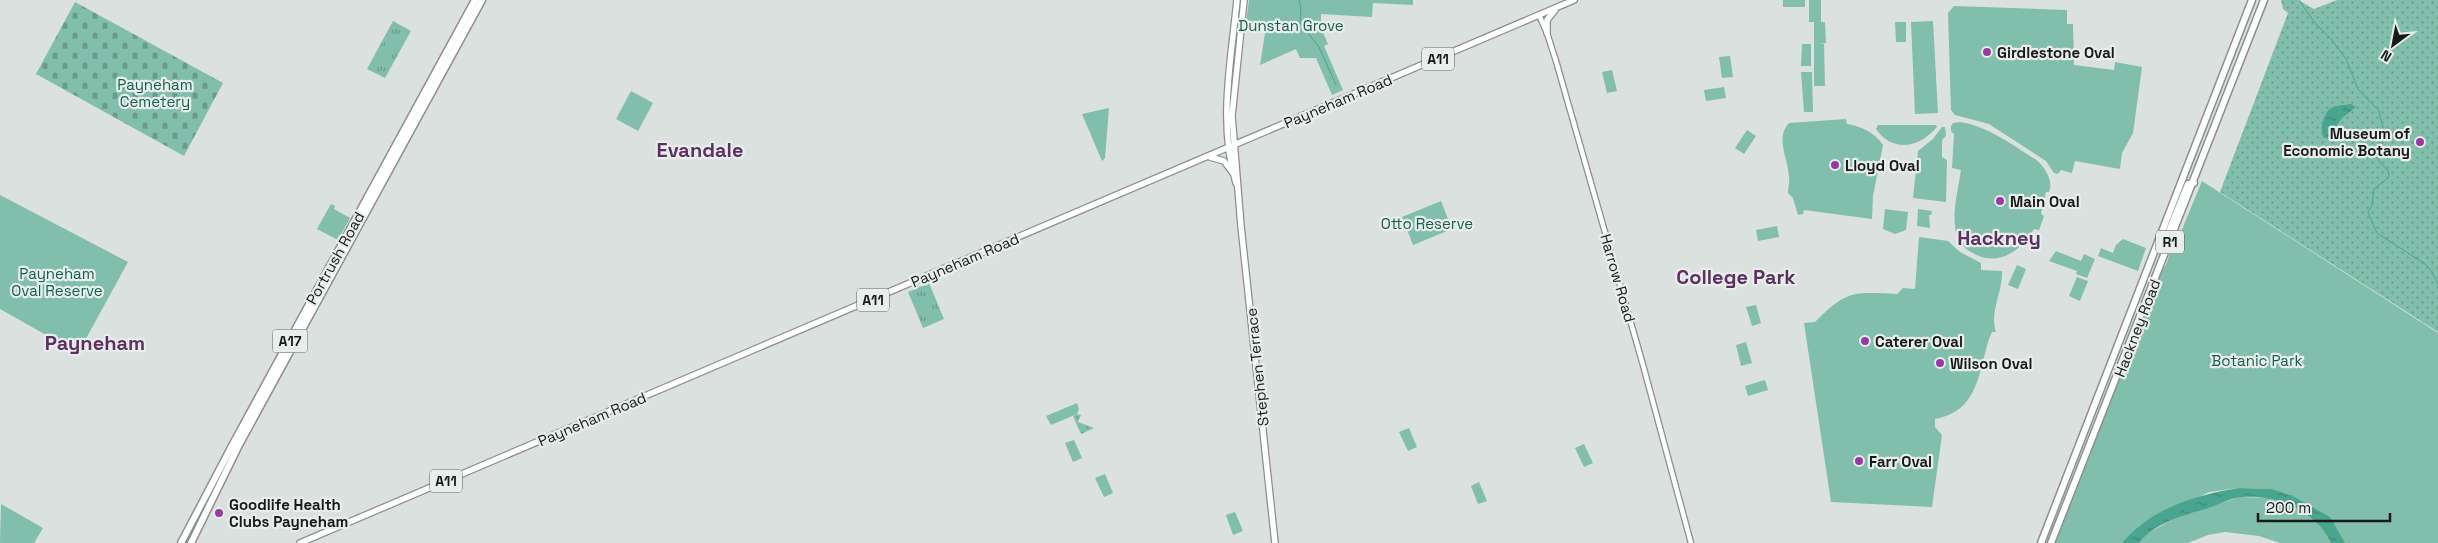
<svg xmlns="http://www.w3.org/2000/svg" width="2438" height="543" viewBox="0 0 2438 543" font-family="'Space Grotesk',sans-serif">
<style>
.grass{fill:url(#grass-tufts)}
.cemetery{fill:url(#cemetery-stones)}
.park{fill:#81beab}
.garden{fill:url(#garden-dots)}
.water{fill:url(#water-ripples)}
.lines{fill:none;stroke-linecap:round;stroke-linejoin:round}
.stream{stroke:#49a58d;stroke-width:1}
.minor-casing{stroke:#8a908e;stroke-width:7}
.major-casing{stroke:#8a908e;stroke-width:8}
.highway-casing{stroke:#8a908e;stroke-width:9}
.minor{stroke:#fff;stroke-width:4.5}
.major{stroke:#fff;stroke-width:5.5}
.highway{stroke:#fff;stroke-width:6}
.poi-dot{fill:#993aa3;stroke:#e8eeec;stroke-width:2}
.labels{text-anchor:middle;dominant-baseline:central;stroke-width:4.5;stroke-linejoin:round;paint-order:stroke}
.shield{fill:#e8eeec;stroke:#565a59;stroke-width:1}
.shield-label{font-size:14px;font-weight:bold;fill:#181a1a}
.park-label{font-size:15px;fill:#135e4d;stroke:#e8eeec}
.poi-label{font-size:15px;font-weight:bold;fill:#181a1a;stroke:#e8eeec;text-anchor:start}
.street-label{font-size:15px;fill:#181a1a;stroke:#e8eeec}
.district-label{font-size:20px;font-weight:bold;fill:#5d2f62;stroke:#e8eeec}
</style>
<defs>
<pattern id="grass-tufts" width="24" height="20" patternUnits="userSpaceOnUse" patternTransform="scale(1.25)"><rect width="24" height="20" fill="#81beab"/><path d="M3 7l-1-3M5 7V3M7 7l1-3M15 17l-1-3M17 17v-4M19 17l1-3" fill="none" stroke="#699a8a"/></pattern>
<pattern id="cemetery-stones" width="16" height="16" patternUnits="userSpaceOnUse" patternTransform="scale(1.25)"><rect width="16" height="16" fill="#81beab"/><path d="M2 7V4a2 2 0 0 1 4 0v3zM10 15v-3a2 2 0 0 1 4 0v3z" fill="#699a8a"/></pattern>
<pattern id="garden-dots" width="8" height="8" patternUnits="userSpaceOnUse" patternTransform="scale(1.25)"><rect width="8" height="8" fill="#81beab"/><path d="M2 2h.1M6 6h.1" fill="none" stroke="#699a8a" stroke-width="1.8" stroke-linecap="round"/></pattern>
<pattern id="water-ripples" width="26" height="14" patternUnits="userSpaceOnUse" patternTransform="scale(1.25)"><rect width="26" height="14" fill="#49a58d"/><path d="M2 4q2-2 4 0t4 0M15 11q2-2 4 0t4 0" fill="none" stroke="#3c8672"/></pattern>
</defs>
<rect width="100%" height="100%" fill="#dbe1df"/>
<path class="grass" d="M393,21l18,10 -26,47 -18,-9z
M929,283l15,36 -21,9 -15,-36z
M1077,403l2,6 -2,5 -26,11 -5,-9z"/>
<path class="cemetery" d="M75,2l148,81 -39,73 -148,-82z"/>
<path class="park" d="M1249,0h164v5l-40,-2 -1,14 -51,-3v14l7,16 -4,2 19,44 -11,5 -16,-37h-16l-4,-9 -36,16 6,-38 -20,-3z
M1783,0h22v7h-22z
M1809,0h12v22h4l1,21 -6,1h4l1,42h-11v-64h-5z
M1954,6l113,4v14h6l1,41 40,5 1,-8 27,5 -9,66 -11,20 -2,16 -45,-8 -3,12 -11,-3 -3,4 -4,-1 -8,-12 -57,-37 -34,-9 -4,-5 -3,-97z
M1933,21l5,92 -23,1 -4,-92z
M1895,22h11v20h-10z
M1802,44h9v22h-10z
M1730,56l3,21 -11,1 -3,-21z
M1612,70l5,21 -10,2 -5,-21z
M1801,72h11l1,40h-9z
M1724,87l2,11 -20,3 -2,-11z
M631,91l22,12 -15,28 -22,-12z
M1109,108l-4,50 -3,3 -20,-47z
M1846,119l1,5c14,2 28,9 36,21l-10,51 -1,23 -68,-9 -1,4 -5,1 -5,-17 -5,-5c0,-6 2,-11 1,-16 -1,-19 -14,-39 0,-54z
M1960,122c28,4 52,23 75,37 9,7 19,21 14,33h-3l-5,22 3,2 -5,14 -5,-1c-14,23 -37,39 -63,23 -5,-3 -11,-8 -13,-13 -8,-21 0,-48 3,-69l-9,-2 2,-34 -3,-3v-5l2,-3z
M1878,125h58l1,2c-18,21 -44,26 -61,2z
M1942,127h3l1,9 -4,4v17l5,3 -1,42 -33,-4 5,-47 15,-12z
M1747,130l9,6 -12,18 -9,-6z
M2202,181l236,152v210h-158l-21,-7 -34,-4 -17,3 -20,8h-49l6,-8 32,-18 63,-20 28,1 18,6 5,-9 -20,-6 -32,-1 -30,4 -68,33 -19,18h-67l107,-273c9,-8 6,-26 16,-31z
M0,195l128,67 -50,91 -78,-44z
M1441,201l11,28 -39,16 -11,-28z
M331,204l4,2 -1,3 16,9 -12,22 -21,-11z
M1885,209l23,3 -2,18 -11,4 -12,-5z
M1918,209l14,2 -1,4h-2l1,13 -13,-2z
M1777,226l2,11 -21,4 -2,-11z
M1919,237l29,4 12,11 21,11v7l21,1c1,21 -13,41 -6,61h-4l-3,7c-11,36 -11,72 -54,80v8l7,8 -10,72 -101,-5 -27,-179 11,-1c32,-32 38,-30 82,-28l6,-6 12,1z
M2123,239l23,9 -8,23 -40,-15 3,-8 12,5 3,-8z
M2056,251l25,10 3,-7 11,5 -8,19 -11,-4 1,-3 -28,-10z
M2017,265l9,4 -8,20 -10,-4z
M2077,277l11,4 -8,20 -11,-5z
M1756,305l5,18 -9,3 -6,-19z
M1746,342l6,21 -11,3 -5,-21z
M1765,380l3,10 -20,6 -3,-10z
M1409,428l8,19 -9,4 -9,-19z
M1074,440l8,18 -9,4 -8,-19z
M1584,444l9,19 -9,4 -9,-19z
M1105,474l8,19 -9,4 -9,-19z
M1479,482l8,19 -9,3 -7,-18z
M1,504l42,24 -9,15h-34z
M1235,512l8,19 -10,4 -7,-20z"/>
<path class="garden" d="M2281,0h17l16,9 23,-9h101v332l-218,-140 68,-179 -5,-4z
M1077,414l4,1 -3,7 16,6 -13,6 -8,-18z"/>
<path class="water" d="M2351,104l5,3 -14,11 -14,20h-4c-5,-7 -1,-25 7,-30 5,-3 15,-3 20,-4z
M2239,488l33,1 19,6 39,22 15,26h-14c-14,-32 -56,-49 -89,-46 -13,1 -27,10 -40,13 -22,6 -48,14 -63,33h-17c30,-35 73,-48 117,-55z"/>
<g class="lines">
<path class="stream" d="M1299,0l2,7 -1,16 19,24 17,38
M2299,0l16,23 17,17 14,19 12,30 21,22 4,17 -7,26 4,9 8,7 1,7 -15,12 -2,16 -4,7 9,21 48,31 7,8 6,13"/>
<defs>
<path id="minor" d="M1539,15l8,18 9,28 87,304 48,178"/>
<path id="major" d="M1244,0l-12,116 9,110 34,317
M1547,33v-13l8,-10
M1210,157l14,4 8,11
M1236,183c-18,-59 -5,-122 1,-183
M300,543l1274,-543"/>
<path id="highway" d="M2160,245l7,-9 21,-52 6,-1
M181,543l53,-101 241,-442
M191,543l48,-98 243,-445
M2041,543l211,-543
M2051,543l213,-543"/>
</defs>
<use href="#minor" class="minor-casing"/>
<use href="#major" class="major-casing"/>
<use href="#highway" class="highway-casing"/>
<use href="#minor" class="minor"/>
<use href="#major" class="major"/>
<use href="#highway" class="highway"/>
</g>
<g class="poi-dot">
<circle cx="1987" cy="52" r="5"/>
<circle cx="2420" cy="142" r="5"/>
<circle cx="1835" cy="165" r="5"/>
<circle cx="2000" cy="201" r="5"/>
<circle cx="1865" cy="341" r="5"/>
<circle cx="1940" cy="363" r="5"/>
<circle cx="1859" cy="461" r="5"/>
<circle cx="219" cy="513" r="5"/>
</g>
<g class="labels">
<g class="shield">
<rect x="1422" y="47.5" width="32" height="23" rx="4"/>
<rect x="2156" y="230.5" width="28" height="23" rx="4"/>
<rect x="857" y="288.5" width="32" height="23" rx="4"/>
<rect x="272.5" y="329.5" width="35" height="23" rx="4"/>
<rect x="430" y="469.5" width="32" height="23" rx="4"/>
</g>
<g class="shield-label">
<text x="1438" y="59">A11</text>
<text x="2170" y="242">R1</text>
<text x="873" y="300">A11</text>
<text x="290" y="341">A17</text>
<text x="446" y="481">A11</text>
</g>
<g class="park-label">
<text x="1291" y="25">Dunstan Grove</text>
<text x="155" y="84">Payneham<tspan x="155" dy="17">Cemetery</tspan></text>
<text x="1427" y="223">Otto Reserve</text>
<text x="57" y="273">Payneham<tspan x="57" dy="17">Oval Reserve</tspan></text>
<text x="2257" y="360">Botanic Park</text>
</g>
<g class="poi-label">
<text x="1997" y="52">Girdlestone Oval</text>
<text x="2410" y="133" text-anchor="end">Museum of<tspan x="2410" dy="17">Economic Botany</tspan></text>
<text x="1845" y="165">Lloyd Oval</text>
<text x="2010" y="201">Main Oval</text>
<text x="1875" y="341">Caterer Oval</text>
<text x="1950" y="363">Wilson Oval</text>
<text x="1869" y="461">Farr Oval</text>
<text x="229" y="504">Goodlife Health<tspan x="229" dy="17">Clubs Payneham</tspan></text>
</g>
<g class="street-label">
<text transform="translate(1338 101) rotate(-23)">Payneham Road</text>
<text transform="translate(335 258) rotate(-61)">Portrush Road</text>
<text transform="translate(965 260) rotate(-23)">Payneham Road</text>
<text transform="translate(1618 278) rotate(74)">Harrow Road</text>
<text transform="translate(2137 328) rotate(-69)">Hackney Road</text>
<text transform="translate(1257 367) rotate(-96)">Stephen Terrace</text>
<text transform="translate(592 419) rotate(-23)">Payneham Road</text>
</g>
<g class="district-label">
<text x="700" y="150">Evandale</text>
<text x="1999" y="238">Hackney</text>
<text x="1736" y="277">College Park</text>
<text x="95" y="343">Payneham</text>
</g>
</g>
<g transform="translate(2393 45) rotate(212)" stroke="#e8eeec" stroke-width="4" paint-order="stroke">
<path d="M0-4L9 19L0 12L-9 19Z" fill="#181a1a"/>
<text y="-8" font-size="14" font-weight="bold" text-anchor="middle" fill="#181a1a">N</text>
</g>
<path d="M2258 513v8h132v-8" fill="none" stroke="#181a1a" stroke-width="2.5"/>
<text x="2266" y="513" font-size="15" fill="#181a1a" stroke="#e8eeec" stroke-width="4" paint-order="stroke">200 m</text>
</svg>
